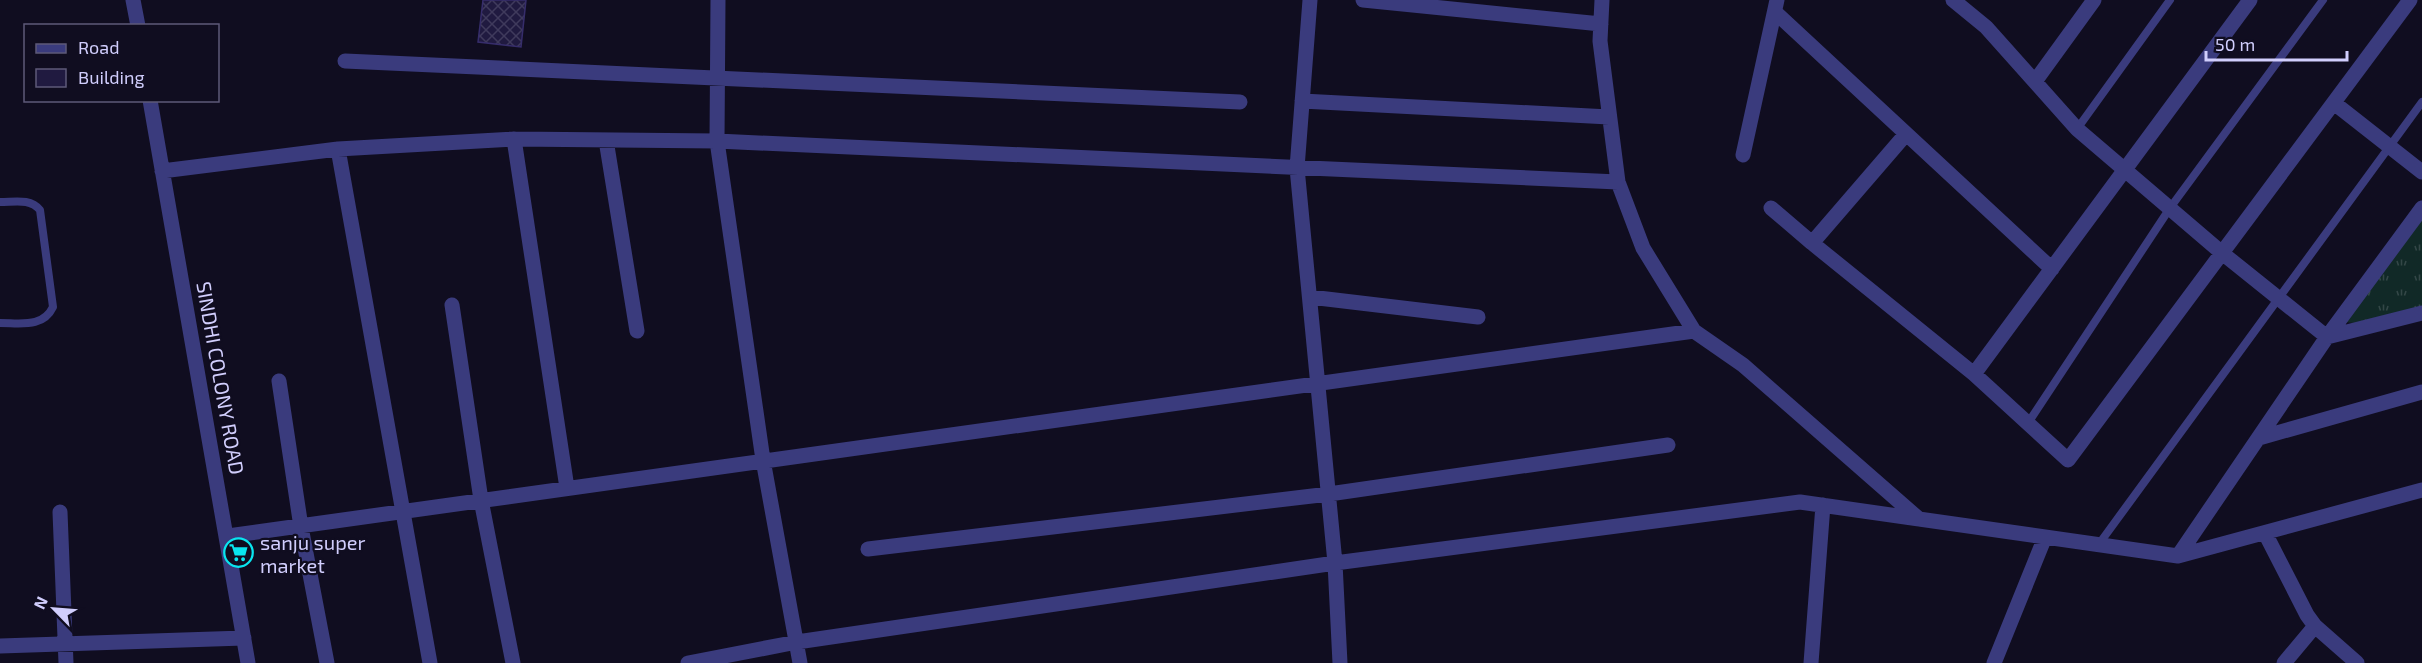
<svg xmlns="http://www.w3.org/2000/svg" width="2422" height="663" viewBox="0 0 2422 663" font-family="'Exo 2',sans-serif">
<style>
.grass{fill:url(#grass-tufts)}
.building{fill:url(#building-cross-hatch);stroke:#362d6b;stroke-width:1.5}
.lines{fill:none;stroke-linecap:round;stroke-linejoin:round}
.lane{stroke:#3a3b7d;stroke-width:8}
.street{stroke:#3a3b7d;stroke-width:15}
.labels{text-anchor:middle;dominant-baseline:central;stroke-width:4.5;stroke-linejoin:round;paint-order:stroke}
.street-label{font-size:20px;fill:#d1cefd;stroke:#100d20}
.poi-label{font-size:20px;fill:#d1cefd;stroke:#100d20;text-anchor:start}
</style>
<defs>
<pattern id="grass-tufts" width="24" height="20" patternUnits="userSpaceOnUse" patternTransform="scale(1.5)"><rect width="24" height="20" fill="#112927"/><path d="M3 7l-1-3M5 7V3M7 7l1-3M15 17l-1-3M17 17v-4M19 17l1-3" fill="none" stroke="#334747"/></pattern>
<pattern id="building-cross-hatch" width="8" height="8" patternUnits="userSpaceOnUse" patternTransform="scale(1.5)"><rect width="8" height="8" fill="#201a40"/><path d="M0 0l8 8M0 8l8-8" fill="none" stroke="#3f3a5c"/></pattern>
</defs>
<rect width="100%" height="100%" fill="#100d20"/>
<path class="grass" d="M2422,218v88l-67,17 -11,-1z"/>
<path class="building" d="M483,0h43l-5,47 -43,-5z"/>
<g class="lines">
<path class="lane" d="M2077,129l93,-129
M0,202c15,0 30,-4 40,8l13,97c-10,21 -32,16 -53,16
M2028,423l142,-215 153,-208
M2099,544l323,-442"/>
<path class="street" d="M133,0l5,26
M718,0l-1,141 46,319 37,203
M1310,0l-13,168 38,395 5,100
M1363,0l238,24
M1602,0l-2,41 18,141 25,66 51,83 49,34 176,154
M1953,0l33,27 91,102 145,124 105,84 95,-24
M1775,12l277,257
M345,61l895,41
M2036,80l58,-80
M150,100l98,563
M1302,101l307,16
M2334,103l88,69
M1906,134l-94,109 162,131 94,86 342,-460
M514,139l53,349
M606,140l31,191
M338,149l92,514
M1743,155l34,-155
M162,171l176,-22 176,-10 203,2 901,41
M1771,208l41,35
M1310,297l168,20
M452,305l29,195 32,163
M1974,374l276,-374
M279,381l22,146 26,136
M2259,438l163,-46
M60,512l6,151
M2265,533l42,82 8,11 42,37
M228,536l1466,-205
M868,549l461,-55 339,-49
M2178,556l149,-219 95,-129
M0,646l244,-8
M688,663l109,-21 538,-79 465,-61 378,54 244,-66
M1811,663l12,-158
M1994,663l51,-126
M2284,663l31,-37"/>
</g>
<defs>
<symbol id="supermarket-ring" viewBox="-11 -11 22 22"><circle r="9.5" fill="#100d20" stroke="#09e5ef" stroke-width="1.5"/><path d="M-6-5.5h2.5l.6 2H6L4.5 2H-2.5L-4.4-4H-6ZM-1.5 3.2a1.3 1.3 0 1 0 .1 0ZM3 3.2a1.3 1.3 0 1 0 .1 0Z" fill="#09e5ef"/></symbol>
</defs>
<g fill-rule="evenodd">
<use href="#supermarket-ring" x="222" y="536" width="33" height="33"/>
</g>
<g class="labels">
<g class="street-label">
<text transform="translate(221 378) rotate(80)">SINDHI COLONY ROAD</text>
</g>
<g class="poi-label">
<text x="260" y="542">sanju super<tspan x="260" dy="23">market</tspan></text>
</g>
</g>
<rect x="24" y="24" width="195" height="78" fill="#100d20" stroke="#5d5a78" stroke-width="1.5"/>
<rect x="36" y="44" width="30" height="9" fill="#3a3b7d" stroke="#5d5a78" stroke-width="1.5"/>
<text x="78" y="54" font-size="18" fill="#d1cefd">Road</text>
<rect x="36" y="69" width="30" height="18" fill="#201a40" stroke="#5d5a78" stroke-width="1.5"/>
<text x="78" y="84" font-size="18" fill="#d1cefd">Building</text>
<g transform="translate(54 609) rotate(295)" stroke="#100d20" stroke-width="4.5" paint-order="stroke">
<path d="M0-4.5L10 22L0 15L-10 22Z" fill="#d1cefd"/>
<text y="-9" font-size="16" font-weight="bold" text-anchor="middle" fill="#d1cefd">N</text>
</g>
<path d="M2206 51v9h141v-9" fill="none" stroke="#d1cefd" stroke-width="3"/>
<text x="2215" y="51" font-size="18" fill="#d1cefd" stroke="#100d20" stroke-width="4.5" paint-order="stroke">50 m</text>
</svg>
